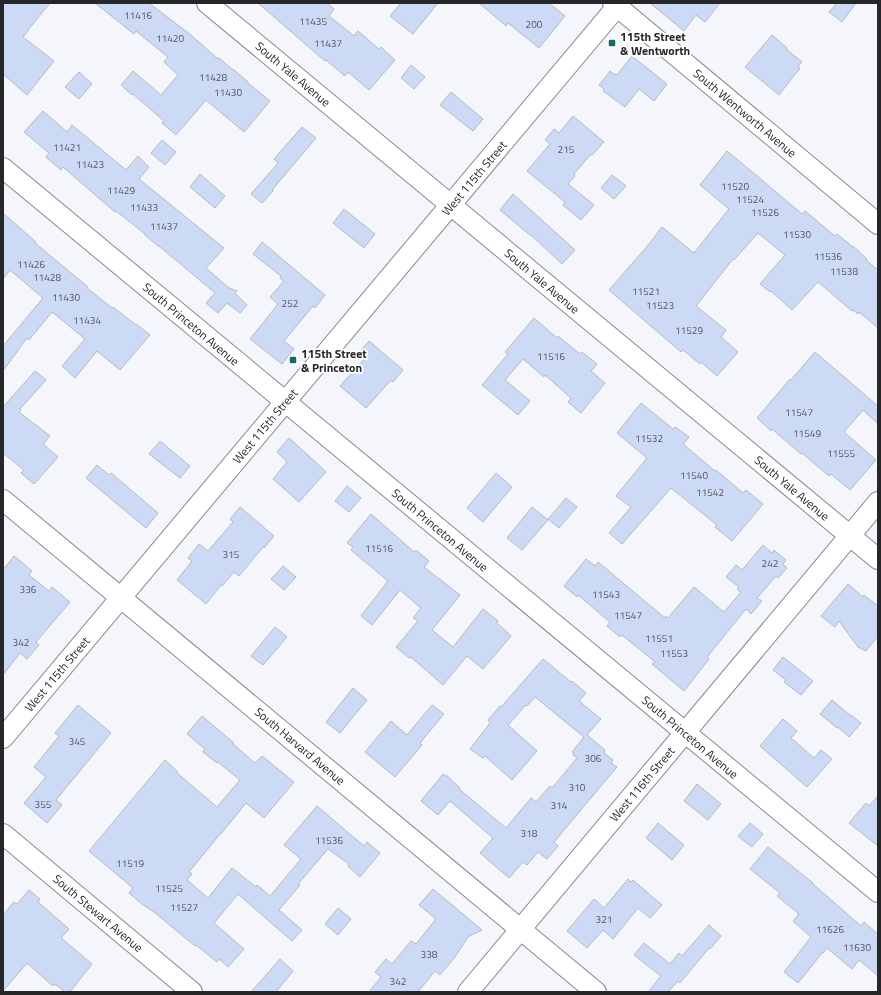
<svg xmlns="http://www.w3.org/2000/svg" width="881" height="995" viewBox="0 0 881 995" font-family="'Titillium Web',sans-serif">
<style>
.building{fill:#cddaf6;stroke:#b7b9be}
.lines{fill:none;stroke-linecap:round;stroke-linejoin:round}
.minor-casing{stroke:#86898d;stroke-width:22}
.minor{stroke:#fff;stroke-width:20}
.poi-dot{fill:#1b6868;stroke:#fff;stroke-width:1.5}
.labels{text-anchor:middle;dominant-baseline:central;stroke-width:3.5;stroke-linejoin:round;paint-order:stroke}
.number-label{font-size:10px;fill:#50545c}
.poi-label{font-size:12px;font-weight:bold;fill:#262729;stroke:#fff;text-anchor:start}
.street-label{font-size:12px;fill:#262729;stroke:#fff}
</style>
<rect width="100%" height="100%" fill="#f4f6fb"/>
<path class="building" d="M3,3h47l-22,27v1l-5,6 31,24 -27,34 -24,-21z
M95,3h54l42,32 27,24 1,-1 14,12h1l14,12v1l22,18 -26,31 -38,-32 -30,35 -14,-12 2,-2 -31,-27 -1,1 -11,-10 12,-14 28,24 17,-20 -14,-13 4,-5 -32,-26 -2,3z
M258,3h69l7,6 -5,7 25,20 4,-5 21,18 2,-2 14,13 -26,30 -21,-18 -3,4 -19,-16 -1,1 -14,-12z
M401,3h37l-25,31 -23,-18z
M479,3h70l16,13 -26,32 -31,-25 -2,3z
M650,3h70l-15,19 -9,-7 -12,16z
M837,3h19l-14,19 -13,-10z
M772,35l15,13 -1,1 16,13 -4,4 2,2 -21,27 -34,-28z
M632,56l35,28 -13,17 -15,-12 -14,18 -22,-16 1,-2 -5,-4 11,-14 5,4 1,-1 1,1z
M411,65l14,12 -11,12 -13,-11z
M79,72l13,12 -13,15 -14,-12z
M451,92l32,27 -10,12 -33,-26z
M43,111l24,21 5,-7 54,45 12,-14 11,11 -10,12 85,69 -18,20 23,20 8,3 -2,2 12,12 -7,8 -13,-10 -9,10 -12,-10 9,-10 -56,-47h-1l-13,-11v-1l-29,-23 -1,1 -52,-45 -2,3 -15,-13 3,-4 -25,-21z
M573,116l31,26 -12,13 -1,-1 -17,20 1,2 -7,8 26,21 -13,15 -18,-15 2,-3 -38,-31 23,-27 -5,-4 9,-11 5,4z
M302,127l14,11 -44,52 1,1 -11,12 -11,-9 27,-31 -4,-4z
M162,140l14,12 -11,13 -14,-12z
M727,151l23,19 52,44 3,-3 30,25 2,-2 16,13h1l13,12 -1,1 12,10v58l-19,-16 -1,2 -5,-4 -1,1 -34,-29 -26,28 -21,-19 -1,1 -10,-8 25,-29 -27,-22 -24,27 -1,-1 -37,47 30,24 -5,7 17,15 -21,24 -16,-14 -1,2 -17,-14 -2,2 -72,-62 41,-47 12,-16 32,26 35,-44 -29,-24z
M200,174l25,22 -10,12 -25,-21z
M612,175l14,11 -12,13 -13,-11z
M513,194l62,56 -13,14 -31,-29v1l-31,-26z
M344,209l31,25 -11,14 -31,-25z
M3,213l33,29 -1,1 53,44 -1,1 25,20 1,-1 23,18v-1l14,11 -30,35 -23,-19 -22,27 -13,-12 23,-27 -33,-27 -23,28 -2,-2 -24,33v-25l40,-48 -33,-28 -7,9z
M262,242l63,53 -10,13 -2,-2 -29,35 10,8 -12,15 -32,-25 28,-35 -8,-7 14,-16 -4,-3 1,-2 -28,-22z
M534,318l23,20 1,-2 22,18 2,-2 15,12 -6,7 14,12 -24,30 -13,-11 3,-4 -26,-23 -1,2 -21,-18 -18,21 25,21 -12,14 -36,-30 26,-31 -3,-2z
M369,341l34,29 -10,12 -2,-2 -25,28 -26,-22 25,-28 -6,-5z
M815,352l63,54v18l-15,-14 -19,22 32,28 -26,30 -19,-16 -2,2 -27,-23 -1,1 -29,-25 -1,2 -14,-13 33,-39 1,1z
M35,371l11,9 -26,29 1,1 -2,2 31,24 -7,8 15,13 -24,27 -13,-11 3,-3 -21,-17v-46z
M641,403l32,26 2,-2 14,10 -6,7 32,27 1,-1 27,23 3,-3 17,14 -31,37 -17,-14 2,-2 -46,-37 -49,56 -13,-11 22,-26 -15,-11 31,-38 -30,-25z
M289,438l32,29 5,5 -27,30 -26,-23 14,-17 -10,-10z
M160,441l30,25 -10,12 -31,-24z
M97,465l12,10 2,-2 47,40 -12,15 -60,-50z
M496,473l16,14 -29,35 -16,-14z
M347,486l14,12 -12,14 -14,-11z
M566,498l11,9 -18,21 -11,-9z
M240,507l34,29 -10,12 -1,-1 -24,29 -5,-4 -12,14 -1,-1 -15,19 -29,-24 15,-19 -4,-3 11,-14 9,7 25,-29 -3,-3z
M532,507l16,13 -26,30 -15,-12z
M371,514l43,38 2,-2 13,11 -5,6 36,28 -28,35 21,17 30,-38 15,12 -1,2 14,13 -28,33 -16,-13 -24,29 -32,-28 -2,1 -13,-11 22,-26 -5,-3 8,-10 -21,-18 -28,35 -11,-9 27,-35 -37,-31 2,-3 -6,-4z
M763,545l9,8 2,-3 12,10 -3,4 4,4 -9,10 -2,-2 -19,22 5,3 -11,13 -5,-5 -39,48 2,2 -25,32 -32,-27 3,-2 -33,-27 -2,2 -13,-11 3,-4 -32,-27 -1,2 -13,-11 22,-27 9,7 3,-4 67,56 1,-2 2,2 26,-31 30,25 17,-20 -4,-3 2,-2 -13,-10 10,-12 6,5z
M14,556l18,15 -3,4 20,16 3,-4 18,15 -34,40 3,3 -12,14 -7,-6 -17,22v-105z
M283,566l13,11 -12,13 -13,-11z
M848,584l15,13 1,-2 14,11v30l-12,15 -8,-4 -19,-26 -4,6 -14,-11z
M275,627l12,10 -24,28 -12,-9z
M783,657l30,24 -12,14 -17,-13 2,-2 -13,-10z
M543,659l28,23 1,-1 14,12 -7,8 22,18 -14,16 18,15 -1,3 9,7 -2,3 6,4 -63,75 4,4 -11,13 -9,-7 -11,13 -4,-3 -14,16 -29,-25 13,-15 -43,-37 -12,14 -17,-14 22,-27 3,3v-2l14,13 -1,1 47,39 25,-30 5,4 14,-16 2,2 25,-30 -4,-3 1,-1 -2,-2 12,-15 -49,-40 -8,9 -1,-1 -18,20 29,26 -25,29 -27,-24 -2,2 -13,-9 20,-26 -2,-3 12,-14 1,1z
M353,688l14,12 -27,33 -14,-11z
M832,700l19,16v-1l10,8 -12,14 -11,-10 -1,1 -17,-14z
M78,705l33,28 -55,67 6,5 -15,18 -23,-20 22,-26 -12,-10 25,-31 -4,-3z
M432,705l12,9 -24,29 2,2 -27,32 -30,-25 26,-31 16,14z
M202,716l32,27 -1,1 22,19 7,-7 32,26 -30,36 -18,-15 -25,31h-1l-31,38 3,2 -5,6 21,18 24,-30 24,19 1,-2 13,11 31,-37 -17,-14 33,-39 47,40 3,-4 13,11 -20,24 -12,-11 1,-2 -21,-15 -30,35 2,1 -21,25 23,20 -10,11 -54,-47 -24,29 30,26 -16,18 -9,-8 -2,3 -21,-17 -1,1 -41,-34 -12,-8 -13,-11 4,-5 -44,-37 76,-91 13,12 -1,1 40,34 23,-27 -22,-18 -1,1 -14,-11 2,-3 -18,-15z
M783,719l14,12 -6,7 23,20 7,-8 11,9 -25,28 -47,-41z
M697,784l24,20 -13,16 -24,-19z
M878,796v50l-29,-23 17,-20 3,3z
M658,823l26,22 -12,15 -26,-22z
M750,823l13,11 -11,13 -14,-11z
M768,847l45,36v1l48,42 3,-4 14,12v42l-19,-16 -7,9 -25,-21 -4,5v-1l-25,31 -14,-11 27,-35 -18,-16 6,-7 -22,-18 3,-3 -30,-24z
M628,879l3,3 2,-2 29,25 -12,13 -12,-10 -25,31 -10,-9 -16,18 -20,-17 27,-32 10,9z
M433,889l49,41 -14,7 -13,20 -15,18 -5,-4 -17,21h-49l12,-15 -6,-5 11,-13 6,5 19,-23 5,3 20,-25 -17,-14z
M29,890l11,9 -2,3 31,27 -8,9 31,26 -22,28h-5l-10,-8 -2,2 -26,-23 -24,28v-76l11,-13 3,2z
M338,908l13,11 -13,16 -13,-11z
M709,925l12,11 -11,13 -1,-1 -29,35 -2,-2 -10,11h-20l13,-16 -27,-21 10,-12 26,21 9,-11 3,3z
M280,959l13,12 -17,21h-25z"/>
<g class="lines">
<defs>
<path id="minor" d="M207,3l671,556
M613,3l265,221
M3,168l875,724
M3,500l593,492
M3,738l617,-735
M3,834l189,158
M468,992l410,-490"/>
</defs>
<use href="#minor" class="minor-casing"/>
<use href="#minor" class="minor"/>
</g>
<g class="poi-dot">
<rect x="608" y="39" width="8" height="8" rx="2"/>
<rect x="289" y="356" width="8" height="8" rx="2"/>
</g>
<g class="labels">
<g class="number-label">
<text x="138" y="15">11416</text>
<text x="313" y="21">11435</text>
<text x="534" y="24">200</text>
<text x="170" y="38">11420</text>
<text x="328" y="43">11437</text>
<text x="213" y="77">11428</text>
<text x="228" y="92">11430</text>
<text x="67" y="147">11421</text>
<text x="566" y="149">215</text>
<text x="90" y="164">11423</text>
<text x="735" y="186">11520</text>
<text x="121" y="190">11429</text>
<text x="750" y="199">11524</text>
<text x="144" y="207">11433</text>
<text x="765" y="212">11526</text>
<text x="164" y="226">11437</text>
<text x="797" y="234">11530</text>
<text x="828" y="256">11536</text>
<text x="31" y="264">11426</text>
<text x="844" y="271">11538</text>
<text x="47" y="277">11428</text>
<text x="646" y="291">11521</text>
<text x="66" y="297">11430</text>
<text x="290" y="303">252</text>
<text x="660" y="305">11523</text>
<text x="87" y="320">11434</text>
<text x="689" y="330">11529</text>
<text x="551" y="356">11516</text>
<text x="799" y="412">11547</text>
<text x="807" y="433">11549</text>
<text x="649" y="438">11532</text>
<text x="841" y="453">11555</text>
<text x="694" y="475">11540</text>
<text x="710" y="492">11542</text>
<text x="379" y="548">11516</text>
<text x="231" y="554">315</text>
<text x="770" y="563">242</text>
<text x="28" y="589">336</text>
<text x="606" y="594">11543</text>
<text x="628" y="615">11547</text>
<text x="659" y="638">11551</text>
<text x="21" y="642">342</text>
<text x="674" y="653">11553</text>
<text x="77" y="741">345</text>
<text x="593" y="758">306</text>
<text x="577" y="787">310</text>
<text x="43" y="804">355</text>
<text x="559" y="805">314</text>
<text x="529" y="833">318</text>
<text x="329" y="840">11536</text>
<text x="130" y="863">11519</text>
<text x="169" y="888">11525</text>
<text x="184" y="907">11527</text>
<text x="604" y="919">321</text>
<text x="830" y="929">11626</text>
<text x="857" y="947">11630</text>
<text x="429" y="954">338</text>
<text x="398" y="981">342</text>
</g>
<g class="poi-label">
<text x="620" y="36">115th Street<tspan x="620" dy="14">&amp; Wentworth</tspan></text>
<text x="301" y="353">115th Street<tspan x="301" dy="14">&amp; Princeton</tspan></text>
</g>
<g class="street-label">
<text transform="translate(293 74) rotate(40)">South Yale Avenue</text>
<text transform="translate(745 113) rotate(40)">South Wentworth Avenue</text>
<text transform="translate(474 178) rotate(-50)">West 115th Street</text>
<text transform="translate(542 281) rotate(40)">South Yale Avenue</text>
<text transform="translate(191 324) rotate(40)">South Princeton Avenue</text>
<text transform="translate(265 426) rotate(-50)">West 115th Street</text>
<text transform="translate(792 488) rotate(40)">South Yale Avenue</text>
<text transform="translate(440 530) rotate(40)">South Princeton Avenue</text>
<text transform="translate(57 674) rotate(-50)">West 115th Street</text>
<text transform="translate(690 737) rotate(40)">South Princeton Avenue</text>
<text transform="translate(300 746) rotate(40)">South Harvard Avenue</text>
<text transform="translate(642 784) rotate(-50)">West 116th Street</text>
<text transform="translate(98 913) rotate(40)">South Stewart Avenue</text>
</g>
</g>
<rect width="881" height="995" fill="none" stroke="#262729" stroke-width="8"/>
</svg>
